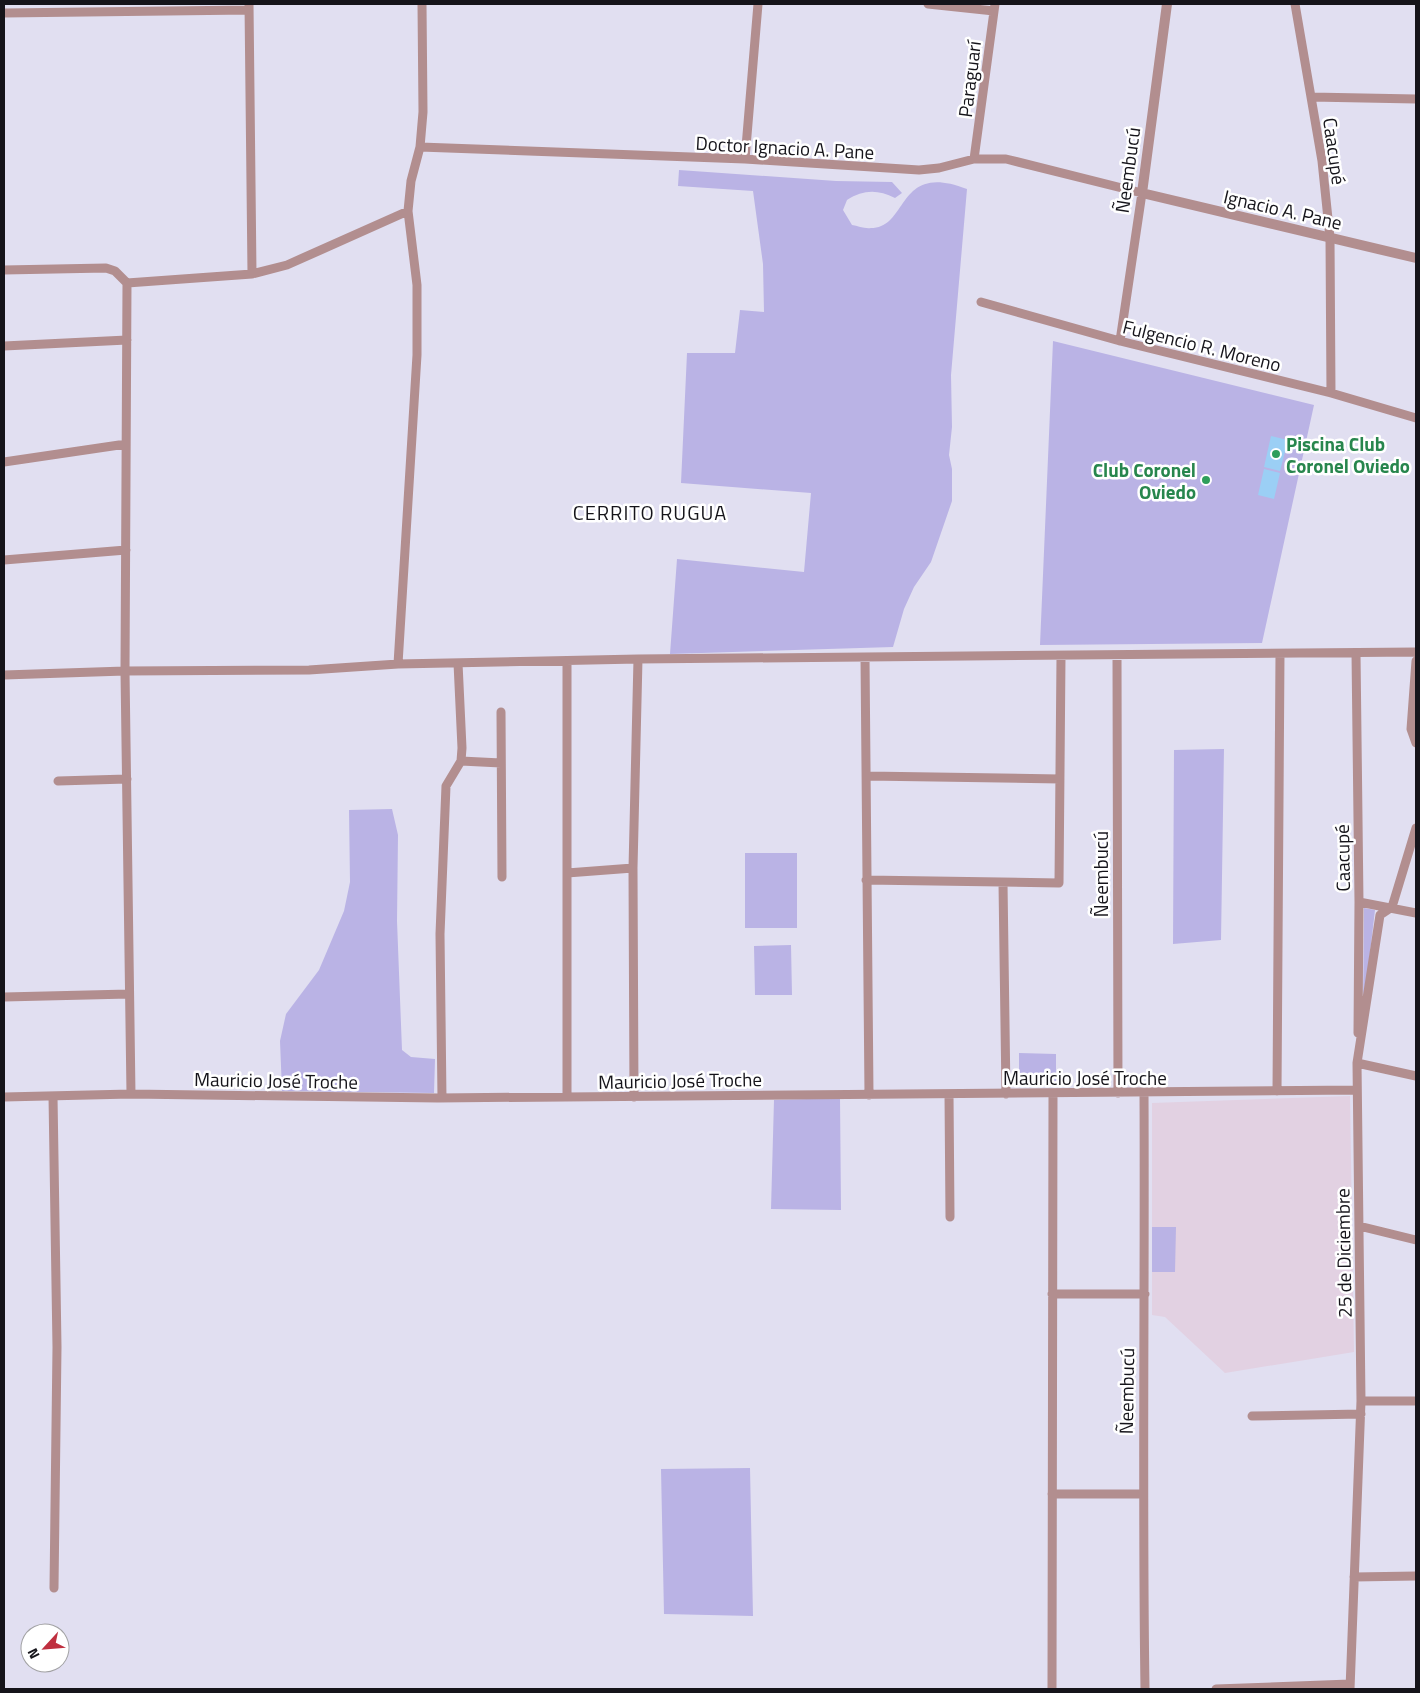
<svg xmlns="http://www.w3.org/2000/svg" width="1420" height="1693" viewBox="0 0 1420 1693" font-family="'Titillium Web',sans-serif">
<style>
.education{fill:#e2d1e2}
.green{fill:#bab3e5}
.water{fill:#9bcff5}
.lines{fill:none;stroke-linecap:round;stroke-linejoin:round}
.minor{stroke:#b28e8f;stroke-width:9}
.tertiary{stroke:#b28e8f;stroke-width:10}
.leisure-dot{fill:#2e9e5b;stroke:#fff;stroke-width:2}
.labels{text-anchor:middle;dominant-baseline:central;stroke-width:5;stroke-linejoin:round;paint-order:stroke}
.street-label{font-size:19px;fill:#15141a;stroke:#fff}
.leisure-label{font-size:19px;font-weight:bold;fill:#27864d;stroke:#fff;text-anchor:start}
.neighbourhood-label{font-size:20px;letter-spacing:1px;fill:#15141a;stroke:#fff}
</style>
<rect width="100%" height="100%" fill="#e1dff1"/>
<path class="education" d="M1350,1096l4,256 -129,21 -60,-56 -13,-2v-212z"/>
<path class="green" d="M679,170l157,11 56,1 10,11 -7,5c-18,-9 -32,-8 -48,2l-4,10 9,15c6,1 13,4 19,3 38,0 25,-67 96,-39l-16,186 1,52 -3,28 3,14v32l-21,61 -17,25 -10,22 -11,38 -223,7 7,-95 127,13 7,-79 -130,-10 6,-130h48l5,-43 24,2 -1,-48 -10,-73 -75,-5z
M1053,341l261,64 -52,238 -222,2z
M1224,749l-3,191 -48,4 1,-194z
M392,809l6,26 -1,86 5,129 9,7 24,2 -1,34 -152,-2 -2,-50 6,-27 33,-44 25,-59 6,-29 -1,-72z
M745,853h52v75h-52z
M1364,908l11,2 -12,103z
M791,945l1,50h-37l-1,-49z
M1019,1053l37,1v29l-37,-1z
M840,1098l1,112 -70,-1 3,-109z
M1152,1227h24l-1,45h-23z
M750,1468l3,148 -89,-2 -3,-145z"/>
<path class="water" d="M1271,436l17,4 -8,31 -16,-4z
M1264,469l16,4 -6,26 -16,-4z"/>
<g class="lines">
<path class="minor" d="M249,4l3,270
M928,4l66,7
M1295,4l27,157 8,77 1,155
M4,13l245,-3
M1311,97l105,2
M420,147l325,12 174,11 20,-2 35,-9h32l136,34 -22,148
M745,159l13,-155
M974,159l21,-155
M4,270l102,-2 9,3 12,12
M981,302l139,39 211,52 85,25
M4,346l123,-6
M4,462l122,-18
M4,560l122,-10
M1356,653l3,249 -1,131
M1117,656l1,437
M865,657l4,438
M1416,661l-5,68 5,14
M398,664l19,-309v-70l-9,-74 3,-30 9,-34 3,-35 -1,-108
M4,675l121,-4 184,-1 89,-6 240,-5 778,-7
M501,712l1,165
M461,761l40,2
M867,776l193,3
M58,781l69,-2
M567,873l66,-5
M866,880l193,3 2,-226
M1003,883l3,211
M1359,902l57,11
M4,997l125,-3
M1357,1063l59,13
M1277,1091l3,-437
M1144,1092c1,199 -2,398 1,597
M131,1094l-6,-423 2,-388 125,-9 35,-9 121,-54
M949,1094l1,123
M53,1096l4,251 -3,241
M4,1097l127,-3 307,4 919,-8
M567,1097v-436
M634,1097l-1,-229 5,-209
M442,1098l-2,-164 6,-148 15,-25 1,-13 -4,-85
M1359,1226l57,14
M1052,1294h93
M1361,1401h55
M1252,1416l109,-2
M1052,1494h90
M1354,1577l62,-1
M1052,1689l1,-596
M1216,1689l134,-5
M1350,1689l11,-288 -4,-338 23,-148 12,-8 24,-79"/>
<path class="tertiary" d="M1167,4l-25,189 274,65"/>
</g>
<g class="leisure-dot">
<circle cx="1276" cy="454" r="5"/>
<circle cx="1206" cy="480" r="5"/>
</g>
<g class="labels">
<g class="street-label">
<text transform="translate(969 79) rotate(-83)">Paraguarí</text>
<text transform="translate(785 147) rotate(3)">Doctor Ignacio A. Pane</text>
<text transform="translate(1335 151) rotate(82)">Caacupé</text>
<text transform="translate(1127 170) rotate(-82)">Ñeembucú</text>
<text transform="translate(1283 209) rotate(13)">Ignacio A. Pane</text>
<text transform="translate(1202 345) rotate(14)">Fulgencio R. Moreno</text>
<text transform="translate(1342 858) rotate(-91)">Caacupé</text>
<text transform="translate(1100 874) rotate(-90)">Ñeembucú</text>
<text x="1085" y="1077">Mauricio José Troche</text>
<text transform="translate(276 1080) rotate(1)">Mauricio José Troche</text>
<text transform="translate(680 1080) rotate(-1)">Mauricio José Troche</text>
<text transform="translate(1343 1253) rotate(-91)">25 de Diciembre</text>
<text transform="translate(1126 1391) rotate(-89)">Ñeembucú</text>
</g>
<g class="leisure-label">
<text x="1286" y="443">Piscina Club<tspan x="1286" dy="22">Coronel Oviedo</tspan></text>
<text x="1196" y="469" text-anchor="end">Club Coronel<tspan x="1196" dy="22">Oviedo</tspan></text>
</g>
<g class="neighbourhood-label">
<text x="650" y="512">CERRITO RUGUA</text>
</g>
</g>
<rect width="1420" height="1693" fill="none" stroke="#15141a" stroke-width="10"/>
<g transform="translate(45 1648) rotate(244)"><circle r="24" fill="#ffffff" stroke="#a1a1a3"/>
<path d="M0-4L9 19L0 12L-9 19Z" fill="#bf2f3f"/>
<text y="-8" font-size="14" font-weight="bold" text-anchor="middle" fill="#15141a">N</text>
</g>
</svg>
